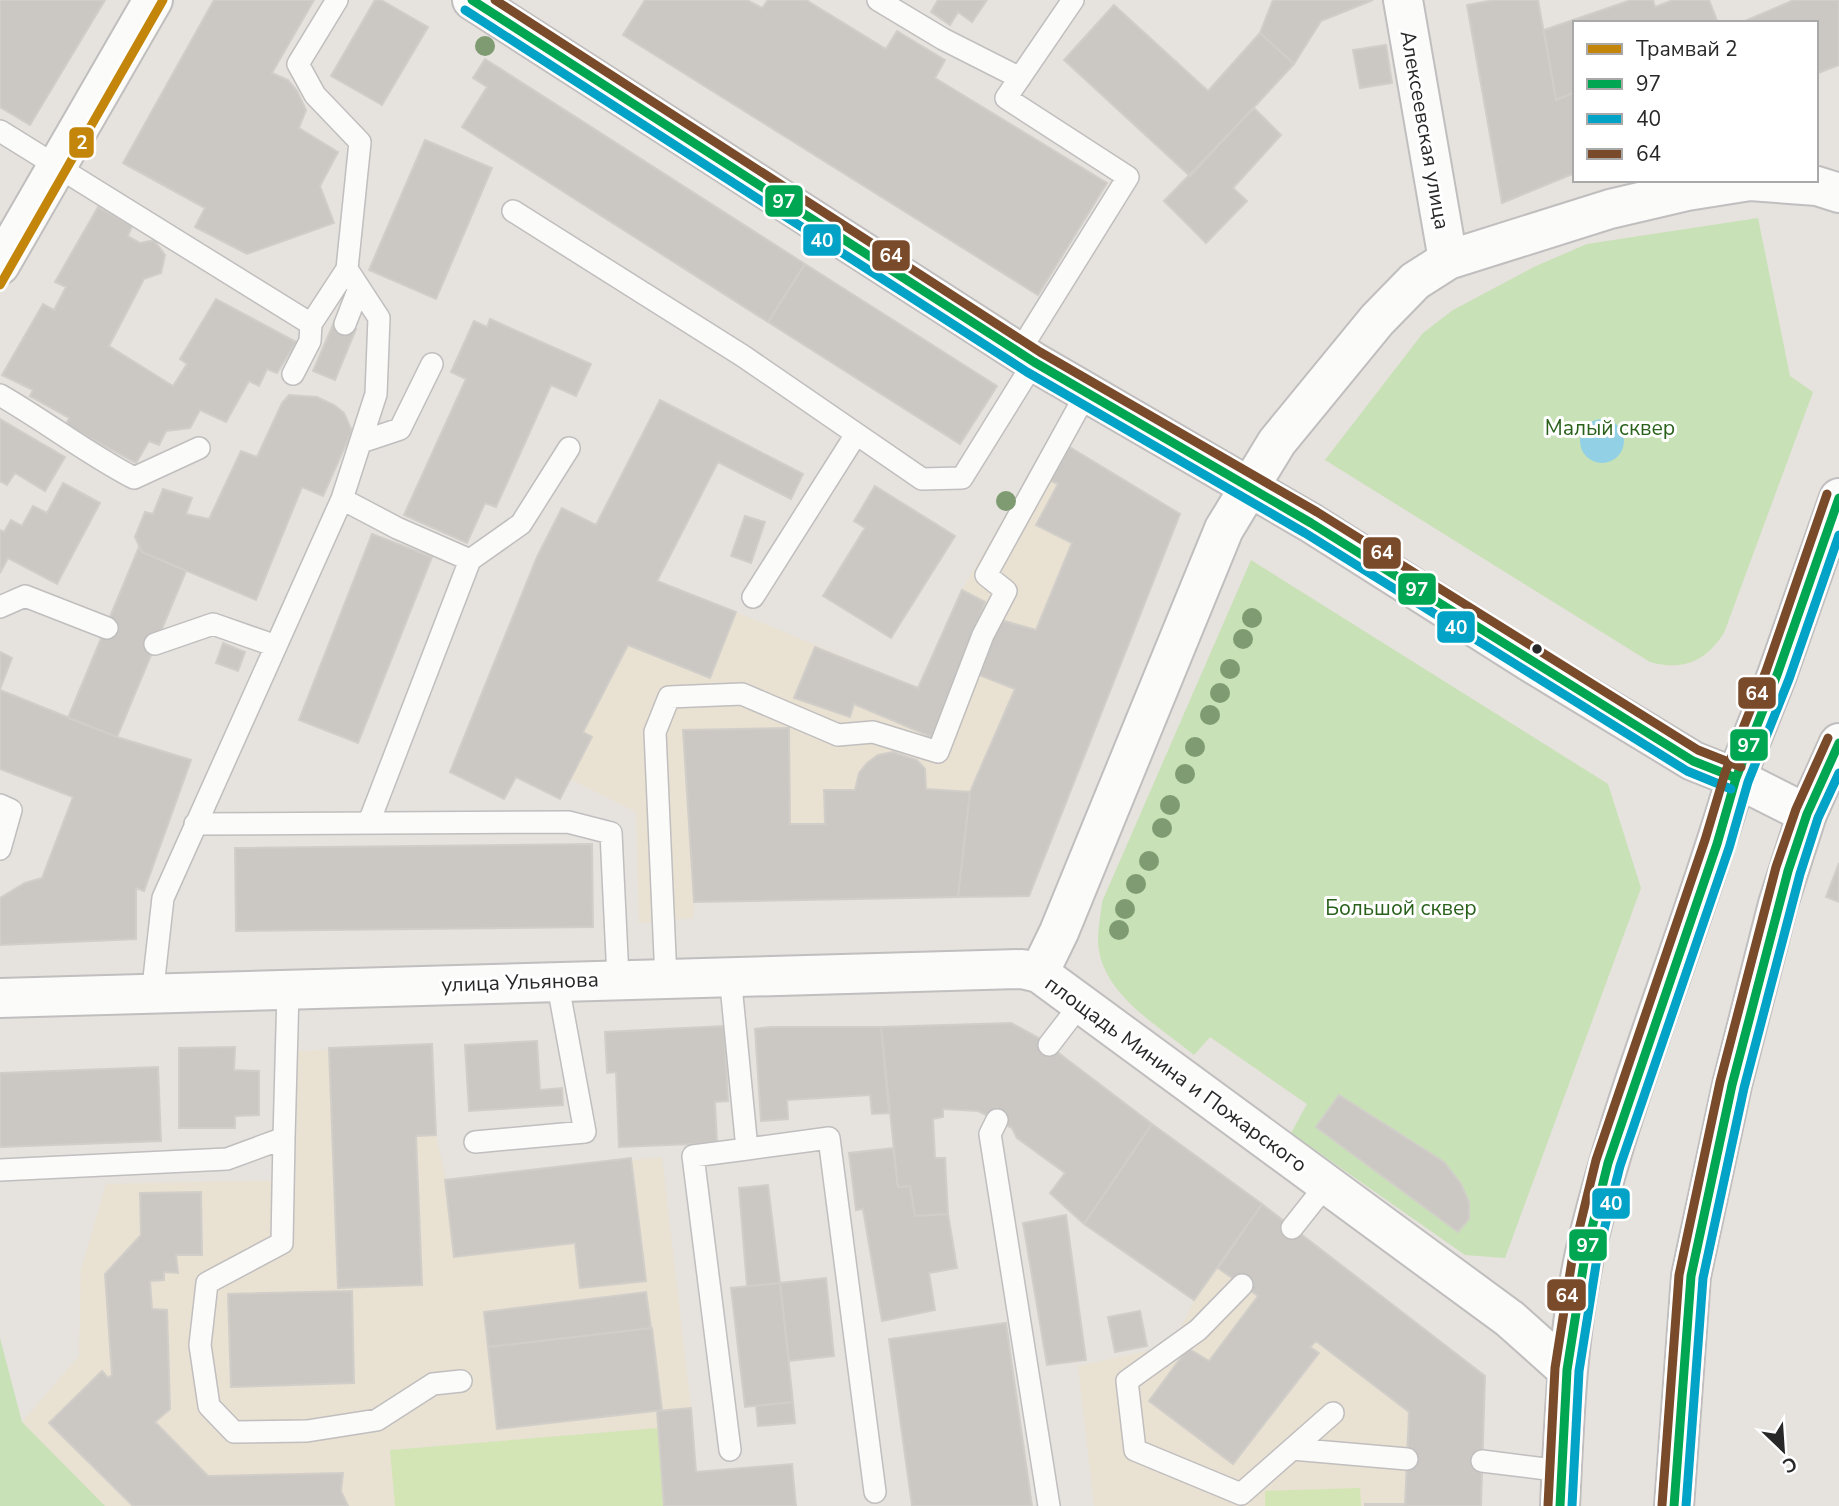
<svg xmlns="http://www.w3.org/2000/svg" width="1839" height="1506" viewBox="0 0 1839 1506" font-family="'Nunito Sans',sans-serif">
<style>
.education{fill:#e9e1d2}
.green{fill:#c8e1b6}
.pitch{fill:#d3e5b4}
.water{fill:#92d0e6}
.building{fill:#cbc8c4;stroke:#d1cec9;stroke-width:2}
.lines{fill:none;stroke-linecap:round;stroke-linejoin:round}
.service-casing{stroke:#c0bebe;stroke-width:24}
.tertiary-casing{stroke:#c0bebe;stroke-width:42}
.secondary-casing{stroke:#c0bebe;stroke-width:42}
.service{stroke:#fbfbfa;stroke-width:21}
.tertiary{stroke:#fbfbfa;stroke-width:38}
.secondary{stroke:#fbfbfa;stroke-width:38}
.bus-1-casing{stroke:#fff;stroke-width:14}
.bus-2-casing{stroke:#fff;stroke-width:14}
.bus-3-casing{stroke:#fff;stroke-width:14}
.bus-1{stroke:#00a651;stroke-width:9}
.bus-2{stroke:#02a3c6;stroke-width:9}
.bus-3{stroke:#7a4b2a;stroke-width:9}
.tram-1-casing{stroke:#fff;stroke-width:14}
.tram-1{stroke:#c3860a;stroke-width:9}
.tree{fill:#7e9b72}
.bus-dot{fill:#282828;stroke:#fff;stroke-width:2.5}
.labels{text-anchor:middle;dominant-baseline:central;stroke-width:6;stroke-linejoin:round;paint-order:stroke}
.street-label{font-size:21px;fill:#282828;stroke:#fff}
.park-label{font-size:21px;fill:#29611b;stroke:#fff}
.line-badge{stroke:#fff;stroke-width:2.5}
.badge-label{font-size:19px;text-anchor:middle;font-weight:bold;fill:#fff}
</style>
<rect width="100%" height="100%" fill="#e6e2dd"/>
<path class="education" d="M1051,436l129,78 -151,382 -335,6 -1,16 -54,5 -3,-111 -66,-33 22,-42 -9,-5 45,-87 82,33 26,-66 182,76 44,-98z
M432,1044l4,91 10,45 216,-23 29,251 -34,3 1,17 -268,22 5,56h-290l-83,-84 57,-66 2,-87 25,-85 190,-4 2,-129z
M1262,1204l30,24 189,278h-387l-16,-140 95,-21 21,-45z"/>
<path class="green" d="M1758,218l32,158 23,16 -89,241c-19,29 -41,38 -74,29l-325,-202 98,-127 30,-23 83,-44 51,-22z
M1251,560l357,224 33,104 -136,370 -40,-3 -174,-122 16,-29 -97,-67 -16,18c-36,-30 -95,-62 -96,-115 0,-12 3,-26 4,-38z
M0,1338l22,84 83,84h-105z"/>
<path class="pitch" d="M658,1428l6,78h-269l-5,-56z
M1360,1488l1,18h-96v-15z"/>
<path class="water" d="M1580 441a22 22 0 1 1 44 0a22 22 0 1 1-44 0Z"/>
<path class="building" d="M0,0h105l-75,125 -30,-18z
M214,0h100l-42,73 16,7 9,11 9,19 -7,18 39,24 -18,34 14,37 -87,31 -52,-27 10,-19 -82,-45z
M375,0h6l47,27 -46,78 -51,-29z
M645,0h102l15,8 6,-8h38l80,49 11,-18 48,29 -10,18 172,105 -69,112 -415,-260z
M938,0h49l-15,22 -14,-10 -8,13 -19,-13z
M1273,0h100l-52,21 -27,43 -34,-31z
M1494,0h44l18,100 19,-8v81l-73,30 -35,-198z
M1631,0h22l2,7 18,-7h36l9,23h-143v69l-19,8 -12,-70z
M1794,0h45v65l-23,9v-51h-76z
M1114,5l94,86 52,-58 34,31 -104,112 -126,-116z
M1386,45l6,38 -32,5 -7,-38z
M485,59l320,205 -37,58 -306,-195 25,-40 -14,-9z
M1254,108l27,27 -48,53 14,13 -41,42 -42,-42z
M425,140l67,28 -56,131 -67,-29z
M98,207l34,19 -4,10 12,7 14,-3 11,15 -4,18 -17,6 -35,67 64,40 14,-22 -7,-5 36,-60 80,43 -19,31 -10,-4 -8,17 -10,-5 -23,41 -26,-12 -10,18 -24,3 -7,14 -10,-4 -13,22 -70,-38 3,-7 -39,-22 3,-6 -31,-15 41,-71 11,6 12,-23 -11,-5z
M805,264l192,122 -37,58 -192,-122z
M490,319l101,45 -15,32 -25,-11 -55,122 -11,-4 -18,40 -63,-28 62,-136 -15,-7 23,-51 13,6z
M335,320l21,9 -21,51 -22,-9z
M289,395l28,2 17,8 10,8 8,18 -29,65 -21,-9 -46,113 -114,-48 -7,-15 10,-25 8,2 10,-25 29,9 -6,16 23,5 32,-68 16,6 25,-54z
M660,400l143,74 -12,25 -73,-37 -61,119 79,31 -26,66 -82,-33 -45,87 9,5 -32,62 -44,-22 -12,22 -54,-27 87,-215 25,-49 34,17z
M0,419l65,38 -20,34 -30,-18 -8,12 -7,-4z
M1068,446l112,68 -151,382 -71,1 12,-105 45,-103 -36,-14 22,-55 35,10 36,-87 -36,-18 22,-41 -9,-4z
M63,483l37,20 -43,81 -49,-26 -8,15v-43l4,2 7,-12 11,6 11,-20 14,7z
M875,486l80,50 -64,102 -68,-42 42,-68 -11,-7z
M745,516l20,6 -14,41 -20,-7z
M372,534l60,23 -74,186 -59,-23z
M139,547l3,5 44,19 -69,166 -49,-19z
M962,590l23,12 -51,136 -80,-34 -4,13 -56,-19 21,-51 103,41z
M223,643l22,9 -7,19 -22,-8z
M0,652l12,6 -12,31z
M0,690l117,47 74,23 -47,131 -8,-3v51l-136,6v-47l25,-15 17,-5 31,-81 -73,-28z
M789,728l1,96h35l-1,-34h31l4,-17 8,-10 11,-8 15,-3 24,8 8,9 1,20 44,3 -12,105 -264,5 -11,-172z
M592,844l1,83 -357,4 -1,-83z
M1839,863v39l-13,-5z
M1011,1023l28,15 113,86 -68,100 -34,-31 15,-20 -48,-35 -5,-10 -34,-17 -35,-2v8l-10,2 2,39h10l3,56 -33,2 -5,-30 -12,1 -17,-160z
M724,1026l4,75 -13,1 2,41 -98,4 -3,-75 -9,1 -2,-41z
M771,1027h110l8,86 -17,1 -2,-19 -83,5 1,19 -27,2 -6,-92z
M537,1041l3,49 22,-2 1,17 -94,6 -4,-66z
M432,1044l4,91 -20,1 6,149 -84,3 -9,-240z
M235,1047l-1,23 25,1v44l-24,1v12h-56v-80z
M158,1067l3,74 -161,6v-74z
M1339,1095l105,67 17,22 8,18v17l-11,13 -142,-105z
M1152,1124l110,80 -68,96 -110,-76z
M893,1148l5,39 12,-1 5,30 33,-2 9,54 -28,5 6,37 -53,11 -19,-112 -7,1 -7,-57z
M631,1158l15,123 -66,7 -5,-45 -121,14 -9,-77z
M768,1185l12,98 -33,3 -8,-98z
M201,1192l1,63h-26l2,18 -14,-1v8l-14,1 2,28 15,1 3,99 -15,13 53,54 135,-3 -2,18 7,15h-215l-84,-83 53,-52 6,7 4,-3 -7,-101 36,-39 -1,-42z
M1262,1204l223,172 -4,130h-76l4,-94 -93,-71 -6,6 9,6 -86,111 -84,-63 39,-53 21,13 49,-65 -40,-28z
M1066,1215l20,145 -39,5 -24,-142z
M826,1278l8,78 -45,5 -9,-78z
M780,1283l13,119 -48,5 -14,-119z
M352,1291l2,92 -123,4 -3,-93z
M646,1292l5,36 -163,19 -4,-35z
M1140,1311l7,35 -32,6 -7,-35z
M1006,1323l26,183h-120l-23,-167z
M652,1328l10,82 -165,19 -9,-82z
M793,1402l2,21 -37,3 -2,-20z
M691,1408l5,64 96,-8 4,42h-132l-7,-95z
M1365,1504h40v2h-40z"/>
<g class="lines">
<defs>
<path id="service" d="M878,0l65,39 77,39
M0,131l311,193 -1,17 -17,33
M513,211l230,145 179,123 40,-1 72,-116
M311,324l36,-55
M345,324l14,-36
M1019,352l109,-175 -122,-79 67,-98
M0,395c47,27 86,58 134,83l65,-30
M361,442l39,-13 32,-65
M342,499l55,29 73,32 51,-36 48,-76
M753,597l102,-161
M0,607l25,-11 82,32
M155,644l58,-20 63,22
M0,805l11,5 -11,39
M369,822l101,-262
M195,824l373,-2 43,11 7,145
M666,979l-11,-247 14,-35 73,-3 96,41 35,-3 65,20 45,-117 23,-44 -20,-16 101,-183
M152,996l11,-98 179,-399 34,-105 3,-76 -32,-49 13,-127 -45,-47 -17,-31 39,-64
M1049,1045l30,-39
M997,1120l-7,14 59,372
M284,1138l-2,105 -75,40 -7,62 9,61 25,26 73,-1 70,-11 56,-36 28,-3
M475,1142l110,-10 -28,-152
M747,1149l82,-11 46,354
M0,1170l227,-11 57,-21 4,-147
M1292,1228l34,-43
M1242,1285l-44,45 -71,51 8,69 106,44 92,-81
M1292,1449l115,10
M730,1450l-37,-294 54,-7 -17,-174
M1482,1461l80,10"/>
<path id="tertiary" d="M1403,0l45,260
M0,265l153,-265
M1039,973l20,-41 165,-403 53,-87 100,-122 38,-39 33,-21 162,-51 77,-18 63,-10 67,5 22,7
M0,998l1022,-29 17,4 471,346 57,51
M1560,1506c4,-84 7,-170 25,-253 38,-162 105,-316 151,-475
M1674,1506l17,-230 41,-191 46,-181 29,-90"/>
<path id="secondary" d="M472,0l562,362 277,161 219,139 163,99 43,17 71,36 32,-71
M1736,778l41,-103 62,-177"/>
</defs>
<use href="#service" class="service-casing"/>
<use href="#tertiary" class="tertiary-casing"/>
<use href="#secondary" class="secondary-casing"/>
<use href="#service" class="service"/>
<use href="#tertiary" class="tertiary"/>
<use href="#secondary" class="secondary"/>
<defs>
<path id="bus-1" d="M472,0l562,362 277,161 382,238 43,17
M1560,1506l7,-136 18,-114 23,-93 109,-319 19,-66 41,-103 62,-177
M1674,1506l17,-230 41,-191 56,-214 19,-57 32,-71"/>
<path id="bus-2" d="M465,10l562,362 278,161 382,238 44,18
M1572,1506l7,-135 18,-113 23,-92 109,-318 19,-66 41,-103 50,-144
M1686,1506l17,-228 41,-190 56,-214 18,-56 21,-45"/>
<path id="bus-3" d="M495,0l545,352 277,160 381,238 43,17
M1548,1505l7,-137 18,-114 23,-94 109,-320 20,-67 41,-102 61,-177
M1662,1505l17,-230 41,-193 56,-215 20,-58 32,-71"/>
</defs>
<use href="#bus-1" class="bus-1-casing"/>
<use href="#bus-2" class="bus-2-casing"/>
<use href="#bus-3" class="bus-3-casing"/>
<use href="#bus-1" class="bus-1"/>
<use href="#bus-2" class="bus-2"/>
<use href="#bus-3" class="bus-3"/>
<defs>
<path id="tram-1" d="M0,285l163,-285"/>
</defs>
<use href="#tram-1" class="tram-1-casing"/>
<use href="#tram-1" class="tram-1"/>
</g>
<g class="tree">
<circle cx="485" cy="46" r="10"/>
<circle cx="1006" cy="501" r="10"/>
<circle cx="1252" cy="618" r="10"/>
<circle cx="1243" cy="639" r="10"/>
<circle cx="1230" cy="669" r="10"/>
<circle cx="1220" cy="693" r="10"/>
<circle cx="1210" cy="715" r="10"/>
<circle cx="1195" cy="747" r="10"/>
<circle cx="1185" cy="774" r="10"/>
<circle cx="1170" cy="805" r="10"/>
<circle cx="1162" cy="828" r="10"/>
<circle cx="1149" cy="861" r="10"/>
<circle cx="1136" cy="884" r="10"/>
<circle cx="1125" cy="909" r="10"/>
<circle cx="1119" cy="930" r="10"/>
</g>
<circle class="bus-dot" cx="1537" cy="649" r="6"/>
<g class="labels">
<g class="street-label">
<text transform="translate(1425 130) rotate(80)">Алексеевская улица</text>
<text transform="translate(520 982) rotate(-2)">улица Ульянова</text>
<text transform="translate(1176 1074) rotate(36)">площадь Минина и Пожарского</text>
</g>
<g class="park-label">
<text x="1610" y="428">Малый сквер</text>
<text x="1401" y="908">Большой сквер</text>
</g>
</g>
<g class="line-badge">
<rect x="68" y="126" width="27" height="33" rx="7" fill="#c3860a"/>
<rect x="764" y="184" width="40" height="34" rx="7" fill="#00a651"/>
<rect x="802" y="223" width="40" height="34" rx="7" fill="#02a3c6"/>
<rect x="871" y="239" width="40" height="33" rx="7" fill="#7a4b2a"/>
<rect x="1362" y="536" width="40" height="34" rx="7" fill="#7a4b2a"/>
<rect x="1397" y="572" width="40" height="34" rx="7" fill="#00a651"/>
<rect x="1436" y="610" width="40" height="34" rx="7" fill="#02a3c6"/>
<rect x="1737" y="676" width="40" height="34" rx="7" fill="#7a4b2a"/>
<rect x="1729" y="728" width="40" height="34" rx="7" fill="#00a651"/>
<rect x="1591" y="1187" width="40" height="33" rx="7" fill="#02a3c6"/>
<rect x="1568" y="1228" width="40" height="34" rx="7" fill="#00a651"/>
<rect x="1546" y="1278" width="41" height="34" rx="7" fill="#7a4b2a"/>
</g>
<g class="badge-label">
<text x="82" y="149">2</text>
<text x="784" y="208">97</text>
<text x="822" y="247">40</text>
<text x="891" y="262">64</text>
<text x="1382" y="559">64</text>
<text x="1417" y="596">97</text>
<text x="1456" y="634">40</text>
<text x="1757" y="700">64</text>
<text x="1749" y="752">97</text>
<text x="1611" y="1210">40</text>
<text x="1588" y="1252">97</text>
<text x="1567" y="1302">64</text>
</g>
<rect x="1573" y="21" width="245" height="161" fill="#ffffff" stroke="#a9a9a9" stroke-width="2"/>
<rect x="1587" y="44" width="35" height="10" fill="#c3860a" stroke="#a9a9a9" stroke-width="2"/>
<text x="1636" y="56" font-size="21" fill="#282828">Трамвай 2</text>
<rect x="1587" y="79" width="35" height="10" fill="#00a651" stroke="#a9a9a9" stroke-width="2"/>
<text x="1636" y="91" font-size="21" fill="#282828">97</text>
<rect x="1587" y="114" width="35" height="10" fill="#02a3c6" stroke="#a9a9a9" stroke-width="2"/>
<text x="1636" y="126" font-size="21" fill="#282828">40</text>
<rect x="1587" y="149" width="35" height="10" fill="#7a4b2a" stroke="#a9a9a9" stroke-width="2"/>
<text x="1636" y="161" font-size="21" fill="#282828">64</text>
<g transform="translate(1783 1450) rotate(155)" stroke="#ffffff" stroke-width="5" paint-order="stroke">
<path d="M0-5L12 26L0 18L-12 26Z" fill="#282828"/>
<text y="-10" font-size="19" font-weight="bold" text-anchor="middle" fill="#282828">С</text>
</g>
</svg>
